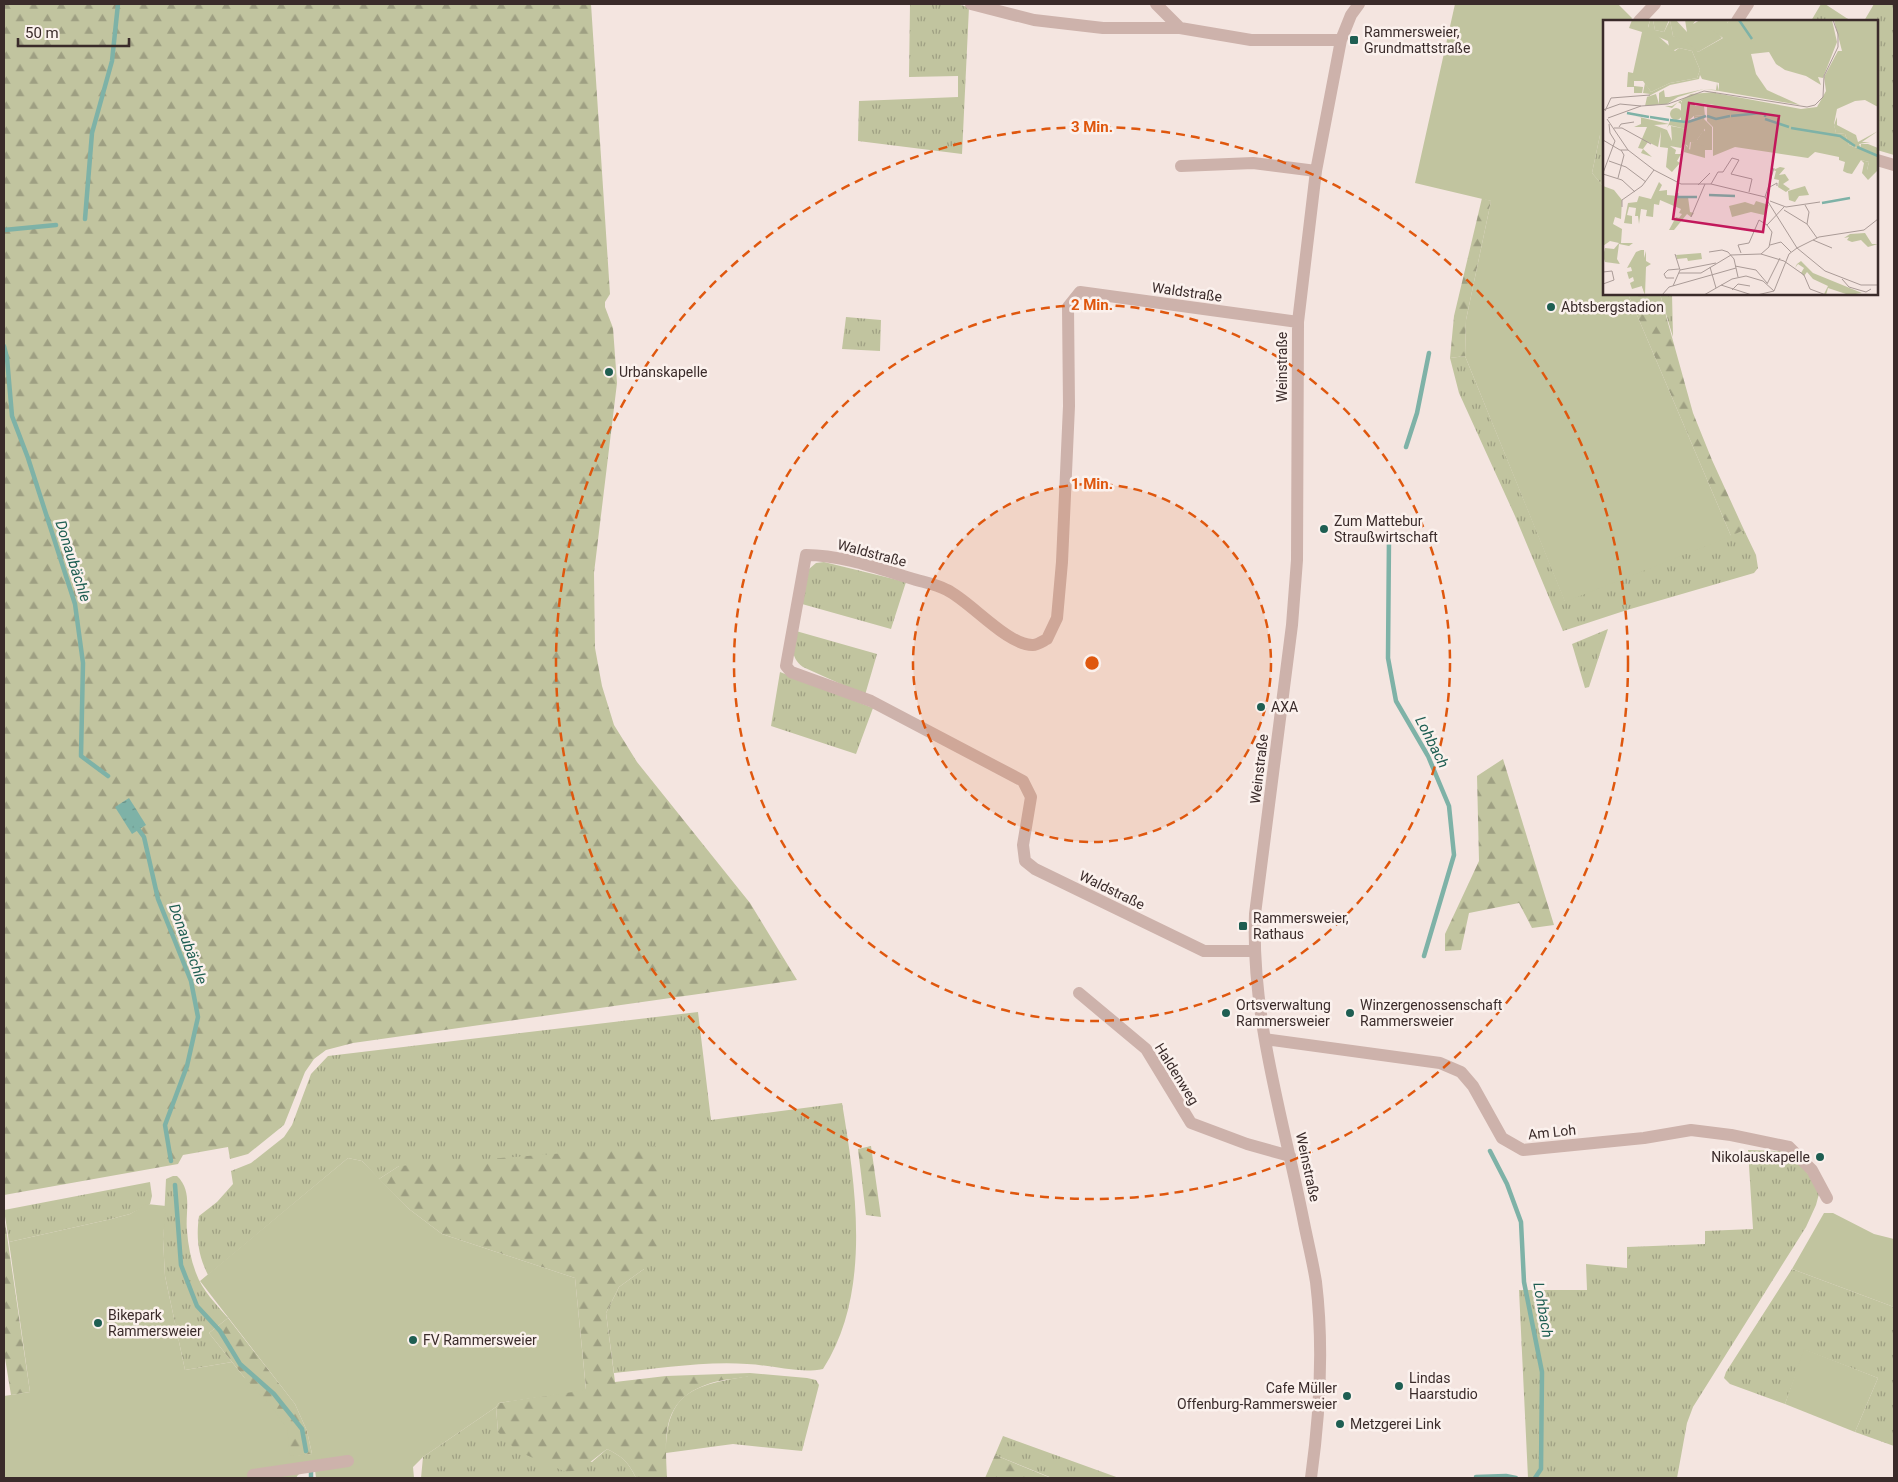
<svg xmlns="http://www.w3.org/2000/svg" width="1898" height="1482" viewBox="0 0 1898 1482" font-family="Roboto,sans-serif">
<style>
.grass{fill:url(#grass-tufts)}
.forest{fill:url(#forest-firs)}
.garden{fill:#c1c49f}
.water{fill:url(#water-ripples)}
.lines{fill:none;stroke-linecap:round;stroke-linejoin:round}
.stream{stroke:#7eb2a7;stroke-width:4.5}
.minor{stroke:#cdb2ab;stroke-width:12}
.ring{fill:none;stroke:#df570e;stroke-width:2.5;stroke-dasharray:9 6}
.poi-dot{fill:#1e5e52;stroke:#fbf1ed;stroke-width:2}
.labels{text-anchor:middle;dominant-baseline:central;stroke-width:5;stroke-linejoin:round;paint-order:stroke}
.poi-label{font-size:14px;fill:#3a2b2a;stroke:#fbf1ed;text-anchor:start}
.street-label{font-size:14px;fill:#3a2b2a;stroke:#fbf1ed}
.water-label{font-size:15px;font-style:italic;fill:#1e5e52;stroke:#fbf1ed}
.inset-river{fill:none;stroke:#7eb2a7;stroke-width:2.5}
.inset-road{fill:none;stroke:#aa9b97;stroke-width:1}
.view{fill:#c2185b;fill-opacity:0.15;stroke:#c2185b;stroke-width:2.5}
.inset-edge{fill:none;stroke:#3a2b2a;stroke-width:2.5}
.centre{fill:#df570e;stroke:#fbf1ed;stroke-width:2.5}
.ring-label{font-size:15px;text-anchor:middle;font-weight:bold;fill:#df570e;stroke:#fbf1ed;stroke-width:5;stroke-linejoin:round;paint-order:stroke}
</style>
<defs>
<pattern id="grass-tufts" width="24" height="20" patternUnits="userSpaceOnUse" patternTransform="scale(1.25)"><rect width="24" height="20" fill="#c1c49f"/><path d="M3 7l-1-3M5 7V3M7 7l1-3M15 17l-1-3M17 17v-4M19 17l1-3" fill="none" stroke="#9e9f82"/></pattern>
<pattern id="forest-firs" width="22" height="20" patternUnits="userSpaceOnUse" patternTransform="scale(1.25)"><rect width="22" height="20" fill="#c1c49f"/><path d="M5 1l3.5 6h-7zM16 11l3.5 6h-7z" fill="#9e9f82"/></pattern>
<pattern id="water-ripples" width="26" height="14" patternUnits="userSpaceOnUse" patternTransform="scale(1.25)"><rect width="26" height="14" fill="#7eb2a7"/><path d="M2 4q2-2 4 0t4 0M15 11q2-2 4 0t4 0" fill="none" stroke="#689188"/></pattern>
</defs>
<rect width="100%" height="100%" fill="#f4e5e0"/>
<path class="grass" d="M910,4h46l13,3 -7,147 -104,-13 1,-40 99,-4v-21l-49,1z
M1821,4h4l26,17h-40z
M1874,4h20v151l-17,-5v-129h-13z
M1600,135h4v60l-1,-9 -11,-13z
M1660,294h12l1,43z
M846,317l35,3 -1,31 -38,-2z
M1465,356l100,245 179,-71 12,25 2,13 -4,5 -127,37 -64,21 -48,-115 -56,-123 -9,-35z
M824,562l82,20 -15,47 -89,-25 7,-35 7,-6z
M1608,629l-19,58 -4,1 -13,-44z
M796,631l81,23 -12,41 -62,-28c-14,-11 -10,-21 -7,-36z
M780,672l93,36 -17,46 -85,-28z
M698,1012l13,108 131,-17c14,84 30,190 -19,266 -25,5 -51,-4 -76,-5 -44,-3 -89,5 -133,9l-8,-60 13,-26 25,-18 -245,-103 -20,13 -17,-18 -14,-3 -140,117c-10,-20 -12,-37 -9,-59l18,-14 16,-18 -2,-13 20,-8 33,-26 8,-12 19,-51 17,-18z
M1748,1150l35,1 12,6 25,33 -4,15 -10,22 -113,180 -6,16 -10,55h-149l-9,-188h68l-1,-26 41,4v-21l78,-3v-13l48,-2z
M173,1176h4c16,15 8,36 10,55 1,14 4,29 9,42 6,17 20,31 32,45l-19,15 23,29 -47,8 -20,-94 -2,-37 3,-60z
M150,1182l2,14 -2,8 -20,10 -23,6 -98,22 -5,-32z
M1792,1269l102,38v139l-39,-14 23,-54 -73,-28 -20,54 -55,-20 -6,-6 2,-6z
M750,1373l57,5 9,2 3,5 -17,66 -69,-7 -67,9c0,-63 30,-68 83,-77z
M496,1407l2,25 94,30 15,-13c15,7 22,14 29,29h-215l2,-21z
M1003,1436l116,42h-67l-57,-23z"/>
<path class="forest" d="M4,4h587l19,290 -5,8v5l8,21 4,55 -23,190 1,75 7,38 12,39 23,37 113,141 47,77 -444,63 -27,7 -12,9 -9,13 -21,53 -36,29 -18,5 -2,-12 -45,8 -5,9 -174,31z
M1482,198l9,3 -25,119 -1,36 -15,2 4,-42z
M1628,294h32l33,119 19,47 32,70 -13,6z
M1503,759l51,166 -22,3 -13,-25 -50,10 -8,37 -16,1v-17l34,-73 -2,-85z
M656,1146l7,103 -19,20 -25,18 -13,26 9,69 51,-6 84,-3v3c-13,3 -27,3 -39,7 -50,16 -46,51 -44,95h-31c-7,-15 -14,-22 -29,-29l-27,21 -14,2 -49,-21 -19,-19 -2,-25 3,-4 87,-14 -11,-111 -133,-44 -33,-25 -30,-30 20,-13z
M871,1146l10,71 -15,-2 -8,-66z
M4,1215l26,177 -19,3 -7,-43z
M228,1318l67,86 12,27 5,23 -22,3 -46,-80 -35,-44z
M995,1455l56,23h1h-67z"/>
<path class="garden" d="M1455,4h163l14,14 -2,3h-26v114h-4l-8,38 11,13 1,9v99h24l103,242 -166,66 -100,-246 1,-36 25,-119 -76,-18z
M348,1158l14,3 47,48 33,25 133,44 11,112 -87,13 -3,4 -73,50 -10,10 1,11h-98l-1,-8c-7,0 -16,1 -19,8h-292v-82l26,-4 -21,-150 98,-22 23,-6 17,-10 19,2 -3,33 2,37 20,94 47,-8 12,15 26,28 17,23 3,28 22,-2 -5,-23 -12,-27 -95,-123z
M1824,1213h9l41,21 20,5v68l-102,-38z
M1804,1349l74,29 -23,54 -70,-28z"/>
<path class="water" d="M129,798l17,27 -14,9 -17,-27z"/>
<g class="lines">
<path class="stream" d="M85,219l7,-86 20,-72 6,-57
M4,230l52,-5
M4,346l3,12 5,58 16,42 47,146 8,59 -2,93 27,20
M1406,447l11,-34 12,-60
M1389,536l-1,122 8,43 32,55 21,50 5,49 -30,101
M136,826l8,11 14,62 33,82 7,36 -11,49 -22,59 6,36
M1490,1151l17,33 14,38 3,60 18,90 -1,97 -6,9
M175,1185l6,80 16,41 23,25 20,33 34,30 28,35 4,22
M311,1472v6
M1476,1477l30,-1 10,2"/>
<path class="minor" d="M971,4l63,16 69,8h77
M1156,4l24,24 71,12h90
M1639,21l16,-17
M1737,21l11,-17
M1877,160l17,5
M1181,166l72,-3 63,8
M1254,951h-50l-169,-82 -10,-8 -2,-16 8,-48 -8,-16 -152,-80 -80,-29 -5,-6 20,-111c35,0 71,13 104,23 12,4 26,6 37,12 23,11 61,56 86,55 4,0 10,-4 14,-6l10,-21 5,-56 7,-156 -1,-99 12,-15 218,30
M1079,993l67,56 45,74 56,21 43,12
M1265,1039l175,24 21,9 12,14 29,52 21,12 121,-12 47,-8 40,5 58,12 23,23 15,28
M253,1475l95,-14
M1311,1478c9,-65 13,-130 5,-196 -3,-19 -8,-39 -12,-59 -20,-102 -53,-204 -49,-309l37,-289 5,-65 1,-238 18,-151 25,-131 10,-25 8,-11"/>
</g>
<circle cx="1092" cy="663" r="179" fill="#df570e" fill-opacity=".12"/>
<g class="ring">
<circle cx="1092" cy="663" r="179"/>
<circle cx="1092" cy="663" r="358"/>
<circle cx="1092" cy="663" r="536"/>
</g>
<g class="poi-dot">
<rect x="1349" y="35" width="10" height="10" rx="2.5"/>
<circle cx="1551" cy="307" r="5"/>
<circle cx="609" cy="372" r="5"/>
<circle cx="1324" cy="529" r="5"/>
<circle cx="1261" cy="707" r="5"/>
<rect x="1238" y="921" width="10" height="10" rx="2.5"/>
<circle cx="1226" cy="1013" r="5"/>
<circle cx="1350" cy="1013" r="5"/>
<circle cx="1820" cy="1157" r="5"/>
<circle cx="98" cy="1323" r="5"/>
<circle cx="413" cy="1340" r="5"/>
<circle cx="1399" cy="1386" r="5"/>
<circle cx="1347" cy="1396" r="5"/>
<circle cx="1340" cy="1424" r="5"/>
</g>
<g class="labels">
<g class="poi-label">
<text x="1364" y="32">Rammersweier,<tspan x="1364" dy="16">Grundmattstraße</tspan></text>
<text x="1561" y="307">Abtsbergstadion</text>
<text x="619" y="372">Urbanskapelle</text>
<text x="1334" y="521">Zum Mattebur<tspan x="1334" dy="16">Straußwirtschaft</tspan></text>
<text x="1271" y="707">AXA</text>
<text x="1253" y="918">Rammersweier,<tspan x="1253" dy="16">Rathaus</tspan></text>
<text x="1236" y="1005">Ortsverwaltung<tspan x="1236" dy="16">Rammersweier</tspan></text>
<text x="1360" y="1005">Winzergenossenschaft<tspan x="1360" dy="16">Rammersweier</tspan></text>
<text x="1810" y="1157" text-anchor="end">Nikolauskapelle</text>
<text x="108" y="1315">Bikepark<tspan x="108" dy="16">Rammersweier</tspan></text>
<text x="423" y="1340">FV Rammersweier</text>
<text x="1409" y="1378">Lindas<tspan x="1409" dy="16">Haarstudio</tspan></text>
<text x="1337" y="1388" text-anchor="end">Cafe Müller<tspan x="1337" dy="16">Offenburg-Rammersweier</tspan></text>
<text x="1350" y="1424">Metzgerei Link</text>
</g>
<g class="street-label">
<text transform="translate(1187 292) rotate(8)">Waldstraße</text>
<text transform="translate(1282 367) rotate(-90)">Weinstraße</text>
<text transform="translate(872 553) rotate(15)">Waldstraße</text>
<text transform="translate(1259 769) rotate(-83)">Weinstraße</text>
<text transform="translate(1112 890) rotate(26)">Waldstraße</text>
<text transform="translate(1177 1074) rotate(58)">Haldenweg</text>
<text transform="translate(1552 1132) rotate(-6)">Am Loh</text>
<text transform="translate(1308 1167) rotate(78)">Weinstraße</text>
</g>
<g class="water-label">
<text transform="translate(73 561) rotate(72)">Donaubächle</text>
<text transform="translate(1432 742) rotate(63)">Lohbach</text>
<text transform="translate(188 944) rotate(70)">Donaubächle</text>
<text transform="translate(1543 1310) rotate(80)">Lohbach</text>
</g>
</g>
<g transform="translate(1603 20)">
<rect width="275" height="275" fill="#f4e5e0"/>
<path d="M29,0h18l-2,7 27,24 4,-3 13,3 8,19 -3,8 -27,5 -19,9 -8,-11h-9v5l9,1 -1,6h-8v-6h-7l1,-15 5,1 9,-41 -13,-4zM50,0h16l-5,12 -9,-2zM67,0h6l11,12 -2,-12h11l-3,4 7,-4h29l-2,3h-17l12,15 -24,14 -25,-16zM114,63l2,8 -15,-2 -26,8 -11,7 -22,2 2,-9 9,-3 3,10v-11l5,-3 1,7h4l35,-8 12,1zM113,72l-1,13 -34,-4 1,2v17l5,2 -16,-2h10v-16l-3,-2 -6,6 -7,-2h7l19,-12zM91,95l12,1 -2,3 8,8v23h-7v8l-21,-6 1,-8 5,6 1,-8 5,1 9,-13 -5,-13 -6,1zM32,96l34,8 -15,1 13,5 5,11 -1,-15 16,3 2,5 -8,14 -11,-2 6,4 -1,4h6l-4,7 3,2 -8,9 -6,-5 2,-19 -8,-1 1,-16 -3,16 -10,-5 -5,7 9,8 -11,-4 2,-4 -5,-1 9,-21h-13l7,-3v-7zM234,97v8l19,10 2,7 20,-11 -16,11h8l-11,2 2,5 -12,-4 -4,-11 -9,-1 -2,-8zM258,140l8,2 -2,8h11l-10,10 -6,-7 2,-10zM177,147l5,1 -6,7 6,-1 4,6 -6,4 7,5 -4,3 -8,-5 1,-7 -5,-1 2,-8 -3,-1zM56,162l3,3 -3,6 8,-1v5l21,2 2,15 4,1 -3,4 -4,-3 -13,16h-5l7,-13 3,1 3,-4 -3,-1 2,-4 -21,-9 -1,5 -5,-1 -1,13 -7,-1 1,-6 -6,-1 -2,15 -1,-8h-3l1,-8 -7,-1 -2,8 5,1v8l-8,-1 4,-20 9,-1 2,-6 12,3zM0,166l11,4 8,10 -1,19 -6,-2 -2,7 9,5 -1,14h12l-4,3 -10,-2 -2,15 3,5 -15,-2 -2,-6 2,-8 9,1 5,-6 -9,-2 -7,5zM202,166l4,9 -10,1 -4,6 -6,-2 -1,-9zM38,230h3v8l2,-7v10l5,3 -5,3 -1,28 -6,-17 -8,-11 -4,1 9,-16zM98,233l1,6 -14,2 -1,-3 -10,1 -1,-4z" fill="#c1c49f"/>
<path d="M47,0h3l2,10 9,2 6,-12 3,16 12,4 13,12 25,-14 -15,-11 1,-4h18l2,-3h103l5,22 -14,36 -5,-1 3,8 -15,-9 -21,-6 -9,-6 -7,-12 -18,2 5,20 11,16 33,15 -81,-14v-8l-17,-4 -2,-4 -1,4 -29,6 -23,12 3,-3 -7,-1 2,-10 6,9 19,-9 27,-5 3,-8 -8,-19 -13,-3 -9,4 -2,-11 -21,-9zM231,0h44v87l-13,-7 -10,1 -18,8 -3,15 2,9 9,1 4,11 11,4 1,-5h7l10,4v22h-11l2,-8 -8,-2 -9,14 -5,-1 -4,-2 2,-9 -6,-2v-3l-24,-5 -7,6 -73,-11 -22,9v-29l-6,-6v-16h8v-12l86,16 16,-2 9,-16 -2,-14 14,-26h4zM101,109v17l-14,-4 -1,8 -2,-5 -6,-1 7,-10 9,6zM262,213l7,11h6l-10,3 -7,-7 -9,2 -5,-2 2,-3 -5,1 6,-4zM198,241l12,12 49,20 -13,2 -21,-7 -2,7h-8l6,-1 4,-8 -15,-7 -6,-7 -3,4 -3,-3 3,-5 -6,-4 -3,4 2,-4z" fill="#c1c49f"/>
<path d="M79,81h12l1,5h9l1,10 -10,-1 -7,6 12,-4 6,10 -9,13h-7l-4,-11 -17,-4 -2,3 3,-7 17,1 -5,-2zM67 94a6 6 0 1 1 12 0a6 6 0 1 1-12 0ZM153,181l13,4 -5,10 -13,-3 -19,5 -3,-11 16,-4 9,3zM28,247h3l7,11 4,17 -3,-9 -10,3 -2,-6 4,-2 -1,-4 -4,2 -2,-7 5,-1z" fill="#c1c49f"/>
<path class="inset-river" d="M136,0l13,19M24,93l22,4M104,96l9,3 14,-3M128,96l30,-3 4,1v3M47,97l19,3M162,99l24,8M67,100l16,2M85,102l18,-6M188,108l49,8 15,10M254,127l21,9M74,173v4h20M106,175l26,1M219,183l28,-5"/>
<path class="inset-road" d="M0,90l17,-6 21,2M2,91l6,-13 39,-3M5,98l33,-12 27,-2 36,-13 103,16 8,-2 8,-8 1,-21 14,-29v-13l-5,-14M4,99l21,31 26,20 27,14h30l54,13 32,51 28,23 36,14h17M16,107l2,-3 13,-2M11,108h8l29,16M0,120l17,10h8M6,141l17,6 20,15M0,153l12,-32 -5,-8 -1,-9M0,154l19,6 13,12M15,158l6,-23 -3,-5M108,164l7,-12h5l9,-14 7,2 -8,14 21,5 -3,13M95,165l12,-12M165,168l6,-20M162,177l3,-9 9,-5v3M167,181l16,6 34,-5M202,185l4,7 -2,12M19,187v-7l20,-14 12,-16M181,190l23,14 10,14M88,197l14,-33M210,220l19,8M167,225l11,-3 10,10M106,232l13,-2 6,2 6,7 4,18M138,233l-3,-8 11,-2 10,-23 8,5M158,234l8,-7 3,-15 -5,-7 17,-18M132,246l21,4 11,13M107,247l6,21M77,250l36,-7M0,252l9,-1 2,9 -11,4M76,253h22l30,-18 30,-1 23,7 20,14 6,14 16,6M71,258h-8l-2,-4 4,-4 11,-1M239,259l7,8 17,5 5,-3M164,264l13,-26M118,265l31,10M70,266l7,-16 -5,-16M129,270l6,-6 12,2M171,271l15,-37 8,-6 22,-11 45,-7 14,-11M59,275l7,-8 67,-19M101,275l28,-16 14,-3 17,5 11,10M154,275l17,-4"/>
<path class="view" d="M86,83l90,13 -16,116 -90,-13z"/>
<rect width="275" height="275" class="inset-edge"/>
</g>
<circle cx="1092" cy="663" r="8" class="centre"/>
<g class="ring-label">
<text x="1092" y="132">3 Min.</text>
<text x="1092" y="310">2 Min.</text>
<text x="1092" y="489">1 Min.</text>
</g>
<rect width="1898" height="1482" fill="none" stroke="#3a2b2a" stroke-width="10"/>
<path d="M18 38v8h111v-8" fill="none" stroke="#3a2b2a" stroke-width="2.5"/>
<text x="25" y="38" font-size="15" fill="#3a2b2a" stroke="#fbf1ed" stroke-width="4" paint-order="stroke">50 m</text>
</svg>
